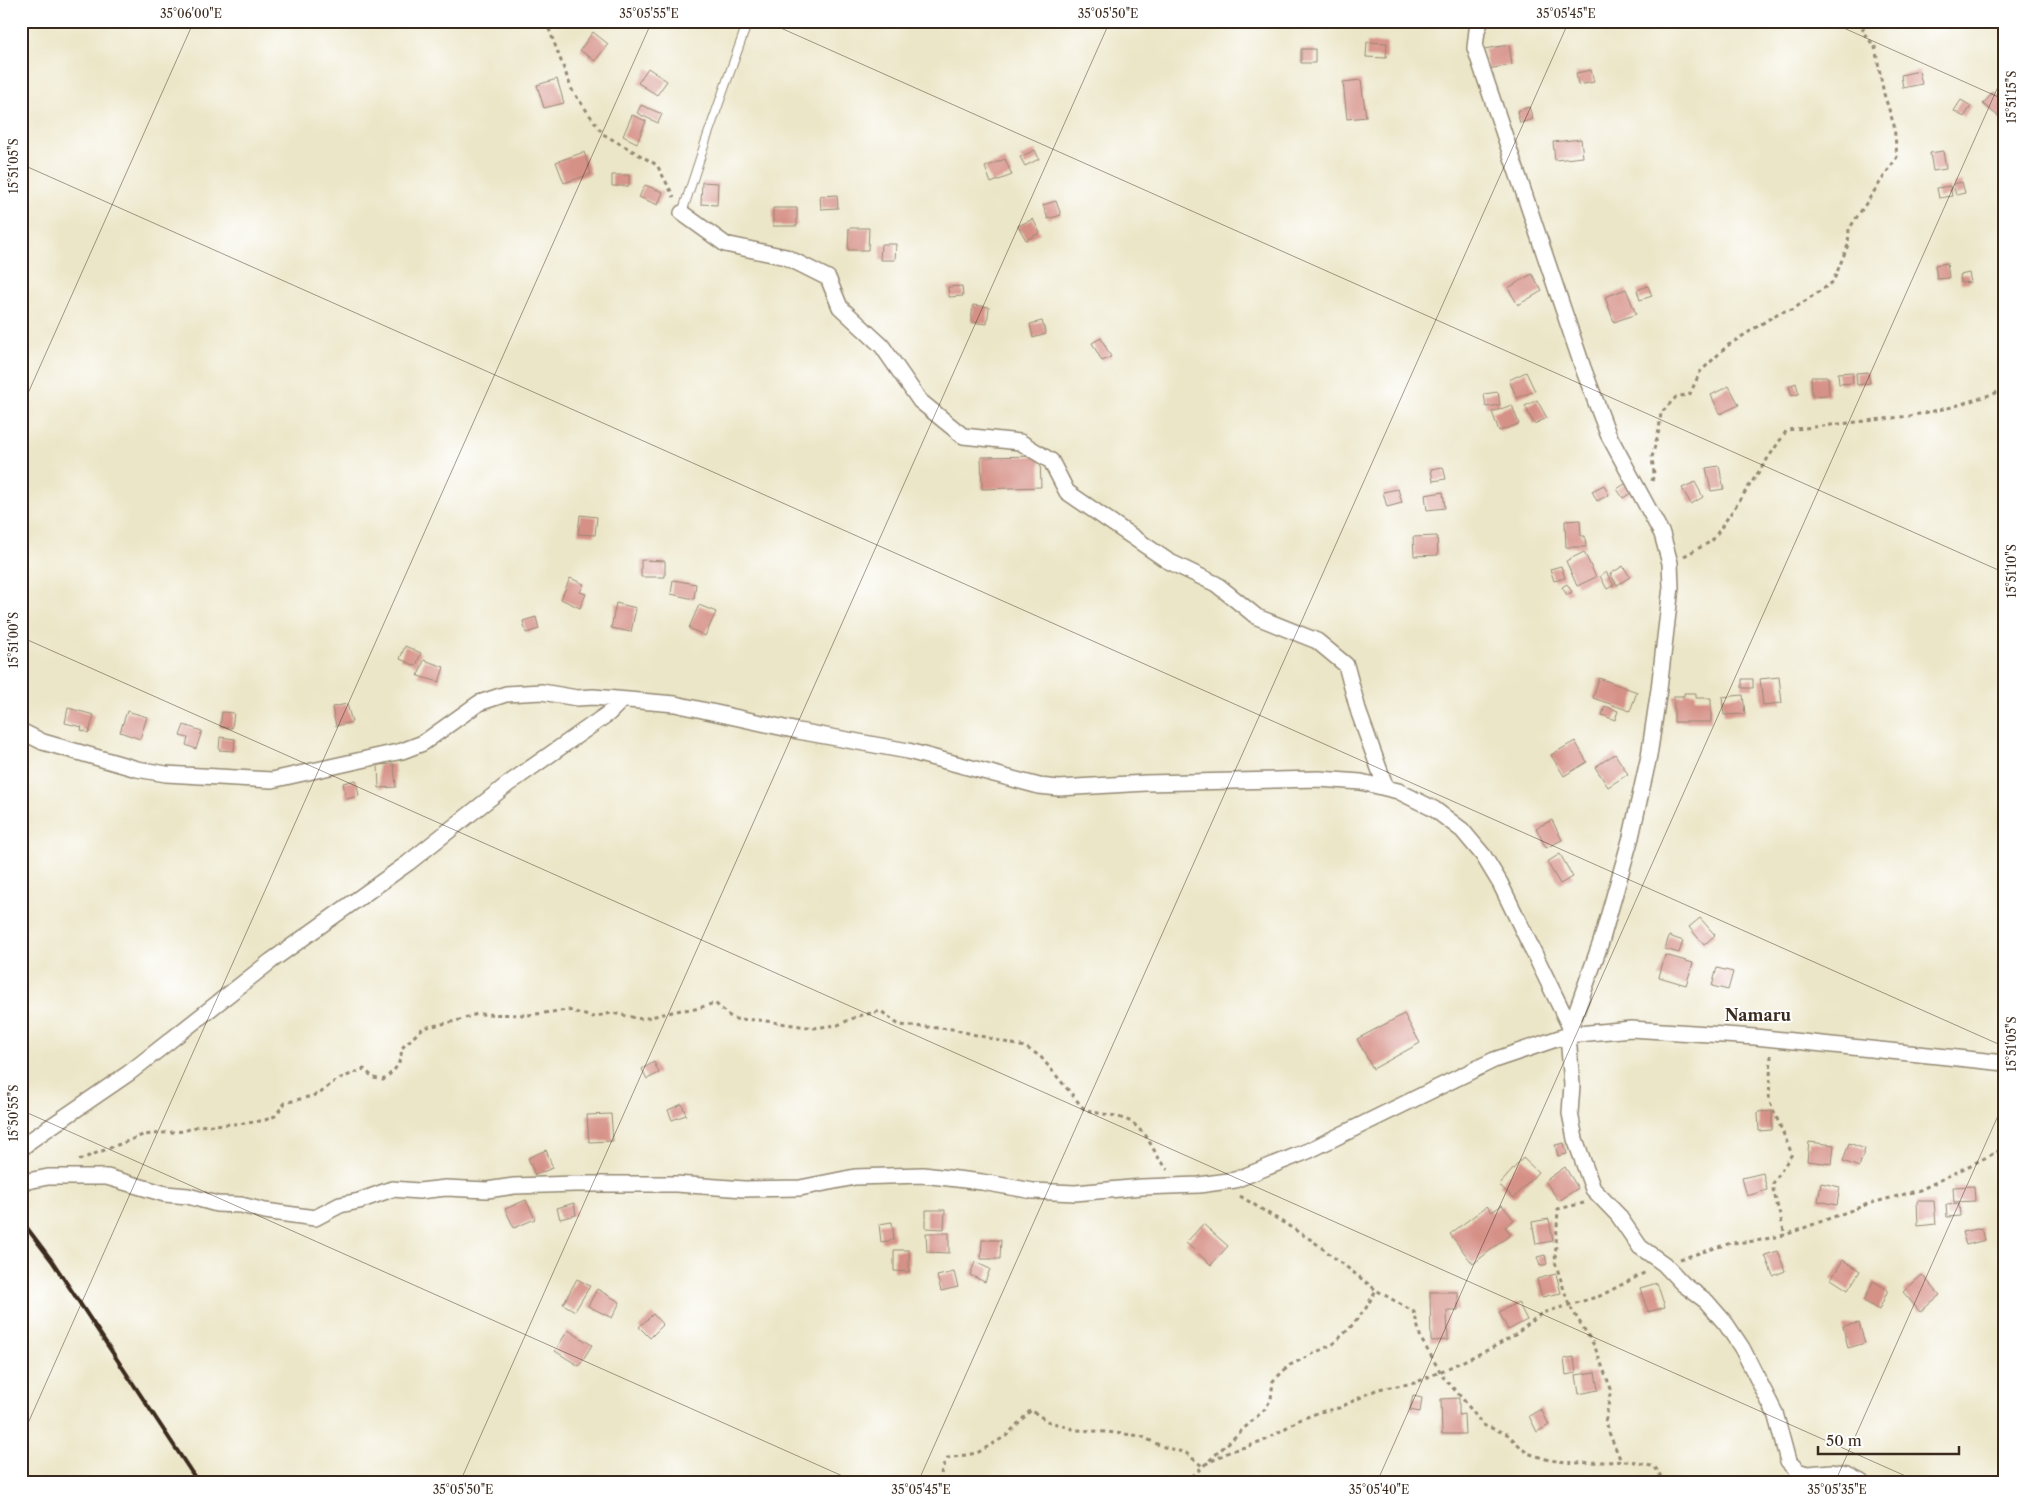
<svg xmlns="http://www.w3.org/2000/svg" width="2026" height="1503" viewBox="0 0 2026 1503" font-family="'Libre Caslon Text',serif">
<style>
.building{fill:#d69187}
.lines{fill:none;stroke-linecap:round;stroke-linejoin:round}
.lane-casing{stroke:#948873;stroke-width:10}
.street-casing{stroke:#948873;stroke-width:18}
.path{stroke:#948873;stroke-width:3;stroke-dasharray:4 4;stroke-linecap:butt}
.lane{stroke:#fff;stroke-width:8}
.street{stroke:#fff;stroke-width:15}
.rail{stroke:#3b2a1e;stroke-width:4}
.ticks{fill:none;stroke:#3b2a1e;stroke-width:1;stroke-opacity:0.45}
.labels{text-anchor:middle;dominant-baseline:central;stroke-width:4;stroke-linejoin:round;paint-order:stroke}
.quarter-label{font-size:16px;font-weight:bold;fill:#3b2a1e;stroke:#fff}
.neatline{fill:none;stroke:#3b2a1e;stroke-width:2}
.ticks-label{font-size:12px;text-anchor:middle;fill:#3b2a1e}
</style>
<rect width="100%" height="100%" fill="#fff"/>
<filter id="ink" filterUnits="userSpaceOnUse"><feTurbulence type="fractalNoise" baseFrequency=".02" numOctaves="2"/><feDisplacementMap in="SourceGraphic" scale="10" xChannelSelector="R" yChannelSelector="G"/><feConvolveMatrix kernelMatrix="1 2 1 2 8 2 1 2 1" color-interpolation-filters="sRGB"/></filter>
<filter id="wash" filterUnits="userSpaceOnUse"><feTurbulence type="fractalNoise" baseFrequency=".0096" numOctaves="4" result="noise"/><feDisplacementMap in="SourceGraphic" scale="20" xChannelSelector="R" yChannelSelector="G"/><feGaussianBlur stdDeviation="1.12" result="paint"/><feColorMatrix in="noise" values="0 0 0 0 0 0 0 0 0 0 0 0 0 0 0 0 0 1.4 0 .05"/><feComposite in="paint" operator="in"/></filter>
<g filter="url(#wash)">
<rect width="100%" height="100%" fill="#ece6c8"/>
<g id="blocks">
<path class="building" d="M1317,21h16l-13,6z
M593,32l15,12 -13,17 -15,-11z
M1367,42l20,1 -1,15 -20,-1z
M1509,45l3,20 -25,4 -3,-20z
M1301,49h14v14h-14z
M648,68l19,13 -10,14 -19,-12z
M1591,70l3,12 -16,3 -2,-12z
M1919,71l3,13 -19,4 -2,-13z
M557,79l7,24 -20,5 -7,-23z
M1361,80l5,37 -19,2 -4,-37z
M1993,92l12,9 -1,20 -21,-17z
M1961,100l10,6 -7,11 -10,-6z
M641,105l21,9 -4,9 -21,-10z
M1529,107l4,12 -13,4 -3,-12z
M632,115l14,6 -9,22 -14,-7z
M1581,139l2,18 -28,3 -2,-18z
M1035,150l4,9 -14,7 -5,-9z
M1943,151l3,18 -13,2 -3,-18z
M584,152l7,22 -27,9 -8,-21z
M1005,159l7,16 -21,8 -6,-16z
M612,175h17v11h-17z
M702,182l16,1 -1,22 -16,-1z
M1962,182l3,11 -9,2 -3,-11z
M645,185l18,7 -5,13 -19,-8z
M1950,186l2,10 -13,2 -2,-10z
M837,195l1,13 -17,1 -1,-13z
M1056,201l5,14 -13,4 -5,-14z
M773,208h24v18h-24z
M1033,219l7,14 -14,7 -8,-14z
M849,228h20l-1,22h-20z
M881,244h15l-1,16h-15z
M1947,263l2,15 -12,1 -2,-14z
M1969,273l2,9 -10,1 -1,-8z
M1532,274l10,17 -24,14 -10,-17z
M962,286l1,10 -14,1 -1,-10z
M1648,286l4,10 -12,4 -3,-10z
M1626,289l10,25 -22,8 -9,-25z
M973,305l16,2 -2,17 -16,-2z
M1042,321l4,13 -13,4 -3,-14z
M1101,338l10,19 -9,4 -10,-18z
M1526,372l9,19 -18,7 -8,-18z
M1852,372l1,11 -14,1 -1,-11z
M1868,372l2,11 -13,2 -1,-12z
M1811,377h17l1,18 -17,1z
M1796,383l3,11 -7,2 -3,-10z
M1729,386l10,19 -19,9 -9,-19z
M1498,392l2,13 -14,2 -2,-13z
M1537,400l10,18 -13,6 -9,-18z
M1512,405l7,19 -20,7 -7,-19z
M1040,456l1,31 -59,2 -1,-32z
M1719,466l5,23 -13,2 -5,-23z
M1443,467l3,12 -13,2 -2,-12z
M1628,482l6,9 -11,7 -6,-9z
M1695,482l8,15 -12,7 -9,-16z
M1604,485l5,10 -12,6 -5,-10z
M1398,489l4,14 -15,4 -4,-15z
M1443,492l2,16 -18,2 -2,-15z
M580,515l17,2 -2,18 -17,-1z
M1580,520l1,16h4l1,11h-20l-1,-26z
M1437,536l1,19 -24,1 -1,-19z
M1584,552l12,25 -19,9 -11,-25z
M641,560l24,1v16h-24z
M1561,566l4,12 -11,3 -4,-12z
M1623,566l7,11 -13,8 -7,-11z
M1606,572l8,13 -7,4 -7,-13z
M570,578l14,6 -4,8 6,2 -6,14 -19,-9z
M673,580l23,4 -2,15 -23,-5z
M1567,584l5,8 -5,3 -5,-8z
M616,603l20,5 -5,24 -20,-4z
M699,605l17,7 -11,24 -16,-8z
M536,617l3,12 -13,4 -3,-12z
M405,646l16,7 -5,13 -16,-7z
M424,660l20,7 -5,15 -21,-6z
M1779,677l3,26 -19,2 -3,-26z
M1599,678l38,14 -7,19 -37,-13z
M1742,679h11v9h-11z
M1684,693h12v5h15v24h-37v-26h10z
M1743,695l2,19 -21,1 -2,-18z
M347,704l5,18 -16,4 -4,-19z
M1605,706l13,5 -3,9 -13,-5z
M68,708l26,7 -5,18 -8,-3 1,-3 -17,-4z
M127,711l20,6 -7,22 -20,-7z
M222,712l12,1 -2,15 -12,-1z
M184,725l18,6 -6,18 -10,-4 2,-7 -8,-2z
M220,737l15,2 -1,12 -15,-1z
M1575,741l12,21 -23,14 -13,-21z
M1615,754l13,20 -20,13 -13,-20z
M394,764l2,23 -17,1 -1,-23z
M356,780l3,16 -13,3 -3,-16z
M1552,820l10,20 -16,8 -10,-20z
M1560,854l13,23 -13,7 -13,-22z
M1700,918l15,17 -11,10 -15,-18z
M1669,936l14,5 -4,12 -14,-4z
M1665,955l28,8 -7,22 -27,-8z
M1717,968l16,4 -5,18 -16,-4z
M1404,1014l16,29 -47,26 -16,-30z
M654,1062l5,11 -12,6 -5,-10z
M682,1104l4,11 -14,5 -4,-10z
M1772,1111v19l-13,1 -1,-19z
M611,1114l2,27 -24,1 -2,-27z
M1809,1142l25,3 -2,19 -25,-3z
M1564,1143l3,11 -9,2 -3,-11z
M1849,1143l16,6 -6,18 -16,-6z
M546,1150l7,18 -18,7 -7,-17z
M1523,1158l15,14 -24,26 -15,-13z
M1565,1167l13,21 -19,13 -14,-20z
M1763,1173l4,17 -20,6 -5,-18z
M1821,1183l19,4 -3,18 -19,-4z
M1974,1186l1,15 -21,1 -1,-15z
M526,1200l9,19 -21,9 -9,-19z
M1917,1201h17l2,23 -18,2z
M574,1203l2,12 -16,4 -3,-11z
M1959,1204l1,12 -13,1 -1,-12z
M1502,1205l12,15 -9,7 6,7 -38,30 -23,-30 37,-28 5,6z
M2001,1206h4v21h-1z
M926,1210h19l-1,19 -18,-1z
M1549,1219l4,22 -17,3 -4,-22z
M892,1222l2,18 -13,2 -2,-18z
M1203,1224l25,22 -17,19 -25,-22z
M1982,1228l3,12 -19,5 -4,-13z
M926,1233h23v20l-22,-1z
M982,1240h19l-1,19h-19z
M894,1250h15v22l-15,-1z
M1778,1251l7,20 -12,5 -8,-21z
M1545,1255l2,9 -7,2 -3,-9z
M1843,1260l17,11 -12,19 -17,-11z
M975,1262l15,7 -5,13 -15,-7z
M954,1272l4,15 -17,4 -4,-15z
M1556,1274l5,19 -19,4 -5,-18z
M1922,1275l18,20 -20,17 -17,-20z
M577,1279l13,7 -15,25 -12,-7z
M1873,1281l15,9 -9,20 -15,-9z
M1657,1283l8,24 -17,5 -8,-24z
M597,1289l23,13 -8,16 -24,-12z
M1430,1292h28v19h-11l1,29 -17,1z
M1518,1302l9,18 -19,10 -9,-18z
M653,1314l10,11 -13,13 -11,-11z
M1859,1323l6,20 -17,5 -5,-22z
M568,1330l24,15 -13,21 -24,-15z
M1574,1357l2,16 -10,2 -2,-16z
M1595,1372l3,18 -19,4 -3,-19z
M1413,1396l9,2 -2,14 -10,-2z
M1459,1398v17l5,-1 1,20h-23l-1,-35z
M1541,1409l8,16 -12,7 -8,-16z"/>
</g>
</g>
<g filter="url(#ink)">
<use href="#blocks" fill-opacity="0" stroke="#948873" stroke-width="1"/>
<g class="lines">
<defs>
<path id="lane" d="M682,213l24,-73 42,-119"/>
<path id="street" d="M1481,21l-4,9 -2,18 108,320 25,66 54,100 8,29 1,24 -12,102 -10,67 -18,81 -30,105 -33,93 4,50 -2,28 5,26 18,50 25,26 22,32 24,17 19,20 23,17 20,23 16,24 33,65 13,48 10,10 9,3 25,-2 15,3 14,7
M682,213l43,31 61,13 42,21 12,29 42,39 38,55 43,35 57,6 31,19 16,31 101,69 48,23 41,33 60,24 29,24 13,48 27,75
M21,731l22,11 94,27 29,5 106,6 130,-29 21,-8 56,-40 27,-9 36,-2 35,6 16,-1 82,7 123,27 110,20 131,35 20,2 87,-5 173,-4 42,3 37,9 36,18 28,21 21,25 17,28 70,144
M21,1149l10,-9 98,-67 142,-112 137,-98 100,-79 101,-71 12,-12
M21,1180l7,1 20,-4h59l58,17 23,2 29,8 24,1 24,6 50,7 25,-13 19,-4 33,-12 27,2 27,-3 41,2 27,-4 61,-2h101l68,5 56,-1 55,-11 68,-2 59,7 51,9 42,2 67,-6 57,-2 36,-5 73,-29 186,-91 74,-25 63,-6 124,8 250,26"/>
</defs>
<use href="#lane" class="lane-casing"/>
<use href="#street" class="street-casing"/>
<path class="path" d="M546,21l26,69 31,44 54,31 17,32
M1652,481l2,-7 -2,-17 7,-27 2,-17 15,-16 14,-3 10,-22 27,-26 53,-34 12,-2 41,-28 15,-37 1,-16 48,-72 -3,-32 -10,-31 -9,-47 -13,-16 5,-10
M1684,556l28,-15 75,-111 123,-14 42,-9 53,-17
M1771,1055l-2,45 23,54 -20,31 13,50
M79,1160l64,-25 41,-4 14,-5 50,-3 17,-3 10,-4 10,-13 34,-9 17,-14 28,-11 10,9 9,2c13,-11 17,-14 19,-32l21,-20 33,-7 21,-7 51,1 40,-5 24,7 20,-4 30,6 39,-9 14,-1 20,-6 18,16 26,1 55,8 24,-3 20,-9 23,-5 18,14 53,4 73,18 15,9 44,53 14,4 18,3 16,6 14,14 12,21 10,13
M1240,1196l73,45 63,49
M1584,1203l-26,6 -3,53 14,43 25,40 17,44 -6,34 16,38
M1680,1259l51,-16 25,-2 29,-6 83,-31 52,-14 85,-42
M940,1482l2,-14 6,-10 29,-5 29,-17 25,-26 16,11 29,9 31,2 34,4 20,10 25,7 16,13 29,-15 31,-9 37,-22 21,-8 19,-4 39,-19 37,-6 75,-34 25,-14 27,-22 58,-17 46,-24
M1186,1482l79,-73 6,-10 2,-18 17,-16 43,-21 16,-15 17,-21 10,-18 38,22 7,27 23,39 18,20 21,27 24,9 20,19 22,7 25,3 57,-2 24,6 9,15"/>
<use href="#lane" class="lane"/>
<use href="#street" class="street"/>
<path class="rail" d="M21,1220l31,41 146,221"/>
</g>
</g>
<path class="ticks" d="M765,21l1240,552M1828,21l177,79M21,164l1984,883M21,409l173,-388M21,637l1898,845M21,1110l835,372M21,1439l631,-1418M460,1482l650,-1461M918,1482l651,-1461M1377,1482l628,-1411M1835,1482l170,-382"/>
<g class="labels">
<g class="quarter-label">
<text x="1758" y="1015">Namaru</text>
</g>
</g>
<rect width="2026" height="1503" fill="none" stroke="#fff" stroke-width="55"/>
<path d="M1818 1446v8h141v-8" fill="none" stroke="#3b2a1e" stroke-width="2.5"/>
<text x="1826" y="1446" font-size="15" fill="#3b2a1e" stroke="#ffffff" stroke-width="4" paint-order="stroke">50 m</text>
<rect x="28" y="28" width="1970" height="1448" class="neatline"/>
<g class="ticks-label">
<text x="191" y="18">35°06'00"E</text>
<text x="649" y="18">35°05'55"E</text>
<text x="1108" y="18">35°05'50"E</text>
<text x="1566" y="18">35°05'45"E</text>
<text transform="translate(2012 97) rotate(-90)" y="4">15°51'15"S</text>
<text transform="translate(14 166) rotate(-90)" y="4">15°51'05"S</text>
<text transform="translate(2012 571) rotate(-90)" y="4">15°51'10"S</text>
<text transform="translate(14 640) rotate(-90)" y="4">15°51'00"S</text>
<text transform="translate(2012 1044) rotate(-90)" y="4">15°51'05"S</text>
<text transform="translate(14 1113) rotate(-90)" y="4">15°50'55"S</text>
<text x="463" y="1494">35°05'50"E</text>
<text x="921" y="1494">35°05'45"E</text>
<text x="1379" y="1494">35°05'40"E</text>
<text x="1837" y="1494">35°05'35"E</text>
</g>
</svg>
